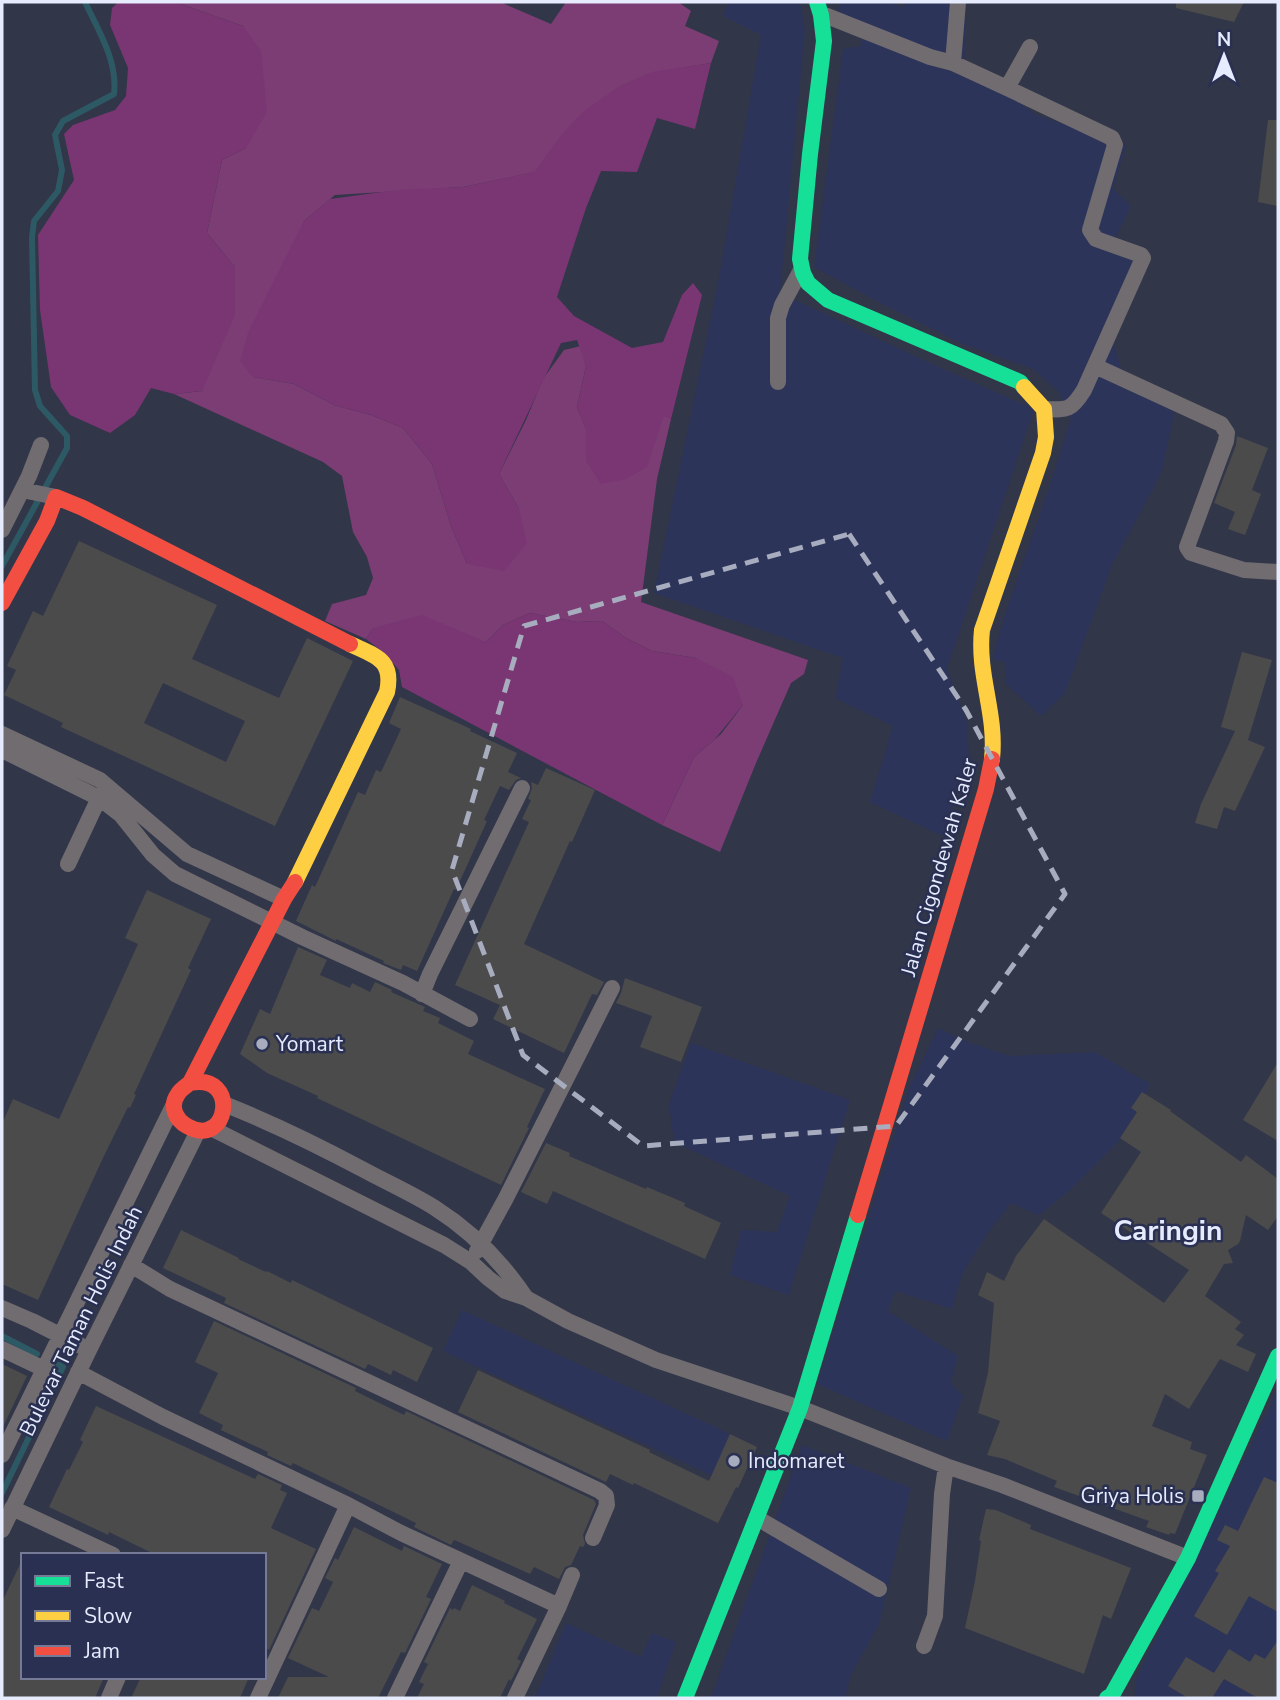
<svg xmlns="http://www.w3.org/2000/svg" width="1280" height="1700" viewBox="0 0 1280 1700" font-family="'Nunito Sans',sans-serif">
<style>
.built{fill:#2d345a}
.green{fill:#7b3d73}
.forest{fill:#793673}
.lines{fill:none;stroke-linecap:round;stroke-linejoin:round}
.stream{stroke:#2d5964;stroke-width:6}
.building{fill:#4b4b4c;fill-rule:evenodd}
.street{stroke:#706c70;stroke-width:16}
.fast{stroke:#16e098;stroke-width:16}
.slow{stroke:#ffcf43;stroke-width:16}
.jam{stroke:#f24e42;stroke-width:16}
.marked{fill:none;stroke:#a7acbe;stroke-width:5;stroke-dasharray:14 9;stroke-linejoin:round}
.poi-dot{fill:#a7acbe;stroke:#293052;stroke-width:2.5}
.labels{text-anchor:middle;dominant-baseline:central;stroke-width:5;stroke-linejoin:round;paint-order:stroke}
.street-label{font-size:21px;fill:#e6ebfd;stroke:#293052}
.poi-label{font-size:21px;fill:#e6ebfd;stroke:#293052;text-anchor:start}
.district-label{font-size:28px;font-weight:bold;fill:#e6ebfd;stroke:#293052}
</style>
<rect width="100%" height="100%" fill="#323649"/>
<path class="built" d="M729,2h71l5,28 -25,263 163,76 91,40 -87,260 20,54 2,37 -27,76 -72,-34 23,-76 -58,-28 8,-40 -189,-65 64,-310 43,-248 -38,-19z
M840,2h54l8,6 5,-6h53l6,4 -2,56 72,53 90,30 -13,43 18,18 -18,37 26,12 -28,80 11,37 54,32 -14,68 -50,93 -47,128 -24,23 -36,-33 1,-20 -13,-4 9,-36 47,-135 22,-70 -13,-27 -25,-22 -70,-25 -81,-40 -68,-37 29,-218 18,-3 1,-13 -25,-20z
M938,1028l30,14 41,14 86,-4 55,32 -24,50 -56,56 -31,25 -28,-12 -21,27 -28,44 -10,35 -57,-18 -7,20 70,45 -7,27 12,13 -16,45 -130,-57 92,-296z
M691,1043l159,57 -61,195 -59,-20 11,-45 36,2 13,-36 -116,-54 -5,-38z
M462,1310l281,130 -19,41 -281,-130z
M1278,1390v308h-143l1,-19z
M802,1445l109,43 -32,137 -28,49 -6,24h-134z
M566,1623l75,34 11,-24 24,9 -19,56h-122z"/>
<path class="green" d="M175,2h325l51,22 15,-22h112l13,9 -6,15 34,15 -8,22 -24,4 -147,104 -77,16 -128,8 -31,26 -51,156 41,7 40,21 37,10 32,13 29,36 19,62 16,38 52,-55 -20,-35 27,-54 17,-41 21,-29 17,-4 5,20 -9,41 11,27 76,-19 7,4 -14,60 -16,123 167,58 -4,14 -13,9 -35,80 -36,89 -58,-27 32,-68 27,-23 22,-29 -47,-47 -44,-7 -26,-13 -24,-17 -25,1 -47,-9 -27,12 -17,17 -113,-14 -7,11 -41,-18 7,-17 34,-9 7,-17 -6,-21 -14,-25 -11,-56 -19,-14 -149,-68 28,-3 33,-124 -28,-34 15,-73 24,-12 -3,-122z"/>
<path class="forest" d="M118,2h57l68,24 18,25 6,61 -21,36 -24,12 -15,73 28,34v48l-33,76 -28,3 -23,-6 -16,27 -25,18 -40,-18 -19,-28 -11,-77 -2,-75 36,-55 -10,-46 9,-9 42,-15 11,-14 2,-28 -18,-43 2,-17z
M711,63l-16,66 -38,-11 -20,54 -36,-1 -15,37 -29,89 17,19 58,32 31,-6 19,-47 11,-12 9,12 -31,124 -7,-3 -17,51 -21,12 -25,5 -15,-23v-31l-9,-23 9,-41 -9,-26 -16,3 -62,131 20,35 8,34 -23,28 -37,-7 -16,-38 -19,-62 -29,-36 -32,-13 -37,-10 -40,-21 -41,-7 -13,-16 8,-28 56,-112 26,-22 67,-9 66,-3 71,-15 28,-38 22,-23 36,-25 32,-14z
M530,613l47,9 25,-1 24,17 26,13 44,7 37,19 10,28 -28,34 -21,18 -32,68 -260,-138 -3,-17 -16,-18 -17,-13 7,-11 49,-13 64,27 17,-17z"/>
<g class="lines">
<path class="stream" d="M2,566l65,-118v-12l-27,-30 -5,-16 -3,-153 2,-16 24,-30 4,-21 -7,-35 8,-14 51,-27c4,-33 -16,-64 -29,-92
M2,1336l35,18
M2,1493l61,-126 -4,-2"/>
</g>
<path class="building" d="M1176,2h68l-10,20 -58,-14z
M1268,120h10v86l-20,-4z
M1237,436l31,12 -16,42 9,4 -16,41 -17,-6 7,-17 -21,-9 22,-58z
M79,541l138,64 -25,54 87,39 28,-60 46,23 -78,165 -214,-99 2,-4 -59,-28 12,-25 -9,-4 26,-55 10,5zM163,683l82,38 -19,41 -82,-39z
M1242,652l30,8 -24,80 17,7 -30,64 -11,-4 -7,22 -22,-6 6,-19 34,-73 -14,-4z
M400,697l71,32 -1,2 47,22 -9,19 13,6 -5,2 -7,10 -9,-4 -16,34 3,1 -22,49 -9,20 -2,-1 -37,82 -14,-6 -2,5 -18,-7 1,-2 -48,-22v2l-40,-20 16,-36 3,2 43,-95 7,3 11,-25 5,2 20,-43 -12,-6z
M546,768l49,22 -23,52 -2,-1 -46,103 80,38 -7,13 -5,-1 -28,59 -71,-34 7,-14 -45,-20 74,-163 -7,-3 9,-19 -3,-1 4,-11 -1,-6 7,3z
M147,890l64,29 -23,49 3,2 -57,124 2,1 -6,13 -2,-1 -26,53 -64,140 -36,-16v-160l11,-25 46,20 79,-175 -13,-6z
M298,947l29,13 -7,15 30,13 2,-5 18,9 5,-10 17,8 -1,2 34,15 -2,4 17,7 -2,5 36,18 -6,13 77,35 -18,38 2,1 -3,6 -25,51 -184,-87 1,-2 -51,-23 -27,-19 20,-45 10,5z
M625,978l77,29 -21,55 -41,-15 12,-31 -36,-13 5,-10z
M1278,1062v79l-35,-21z
M1142,1092l29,18 -1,1 71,51 5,-7 32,24v37l-10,14 -22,-15 -6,26 -2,3 -10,6 5,13 -9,1 -19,32 36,26 -6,7 9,6 -8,10 20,9 -8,18 -28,-13 -31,50 -24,-15 -13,32 40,16 -2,7 17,6 -32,79 -5,-1 -1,2 -23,-8 3,-6 -95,-34 3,-6 -52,-22 -18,-4 13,-34 -22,-8 10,-40 6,-70 -16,-8 9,-23 17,9 12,-25 28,-37 120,84 25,-33 -88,-57 40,-61 -21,-14 17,-26 -6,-4z
M546,1143l24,10 -1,3 77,33 1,-2 38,16 -1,3 37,17 -16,36 -152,-68 -6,13 -26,-12z
M181,1230l58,28 -1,1 28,13 1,-1 24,12 1,-3 141,68 -16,34 -24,-12 -2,5 -23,-11 -3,5 -141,-66 2,-5 -63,-30z
M214,1321l142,67 -1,3 49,24 2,-4 188,89 2,4 -13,31 2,9 -2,3 -3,-1 -9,19 -6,2 -6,12 -25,-12 -4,7 -71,-32 -5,-2 -3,5 -37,-18 2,-4 -123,-60 -2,3 -24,-11 1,-3 -47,-22 2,-5 -24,-12 19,-40 -23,-11z
M2,1364l25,12 -25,53z
M478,1370l172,80 -1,2 60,29 21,-47 27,13 -19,41 -2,-1 -18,36 -84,-40 -1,2 -23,-11 -4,8 -148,-70z
M96,1406l159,73 3,-5 24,11 -2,5 7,3 -16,35 45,21 -47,101 -5,-3v-92h-108l-47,-23 -1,3 -59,-28 18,-38 2,1 14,-28 -3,-2z
M1264,1477l14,6v129l-29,-16 -22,39 -33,-19 25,-43 -4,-2 15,-25 -13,-6 8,-15 13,6z
M986,1509l10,1 35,15 -1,4 101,39 -20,51 -8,-4 -19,59 -119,-46 10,-47 6,-40 -2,-1z
M354,1527l48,24 2,-5 38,18 -16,33 5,2 -26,54 -4,-1 -23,46h-100l10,-21h41l-41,-19 24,-50 7,3 14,-29 -8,-4 10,-20 3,2z
M23,1558v119h81l-9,21h-93v-96z
M472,1585l33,16 -1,2 33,16 -20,40 4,2 -10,20 -2,-2 -9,19h-83l7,-14 -5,-2 9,-18 -4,-2 26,-54 3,2 1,-2 6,3z
M1278,1640v58h-20l-34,-19 -12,19h-24l-20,-12 18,-29 28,16 15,-24 21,13 5,-8 10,5z
M141,1677h108l-9,21h-109z"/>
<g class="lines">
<path class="street" d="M821,15l6,1 103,41 23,6 5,-61
M953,63l54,25 23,-41
M1007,88l105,50 3,7 -25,85 6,9 45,16 2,3 -59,132c-13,21 -17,20 -40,19
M1095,366l126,58 6,9 -1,8 -39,106 4,6 53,17 34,2
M778,382v-64l4,-13 19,-35
M22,490l34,7
M2,530l27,-54 12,-31
M2,734l98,46 87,74 97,45
M2,750l97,48 22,17 32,40 22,19 127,63 101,46 67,36
M68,864l31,-66
M422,994l8,-20 92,-186
M224,1104c48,19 95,42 140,66 24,13 49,24 71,38 36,23 67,54 91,90
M211,1128l233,117 27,17 17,16 17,13 21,7 42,23 88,39 144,48 146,58 56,19 186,73
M477,1251l29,-53 106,-210
M131,1265l39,24 430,202 6,5 1,9 -14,33
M2,1308l30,13 57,29
M2,1349l42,20
M78,1372l85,45 185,88 53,28 158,73
M2,1455l172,-351
M12,1508l101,47
M757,1518l122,71
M2,1530l87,-180 109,-219
M924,1646l11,-30 7,-122 4,-28
M109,1698l9,-21
M258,1698l90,-193
M395,1698l66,-137
M515,1698l44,-92 13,-31"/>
<path class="fast" d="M817,2l4,13 3,26 -14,113 -10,105 3,14 5,10 20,17 192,82 4,5
M685,1698l115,-290 58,-193
M1107,1698l5,-3 76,-137 90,-202"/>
<path class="slow" d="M992,759c5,-45 -15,-84 -10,-129l61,-177 3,-16 -2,-28 -20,-22
M295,882l92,-190c7,-33 -12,-36 -37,-48"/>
<path class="jam" d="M2,603l45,-82 9,-24 27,11 267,136
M190,1083c50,-11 39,67 -3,43 -11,-6 -18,-20 -9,-32 2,-4 8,-8 12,-11l94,-184 11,-17
M858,1215l128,-426 6,-30"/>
</g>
<path class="marked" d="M849,534l117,176 99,184 -169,232 -253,20 -120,-91 -71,-185 72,-244z"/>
<g class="poi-dot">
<circle cx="262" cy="1044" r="7"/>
<circle cx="734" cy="1461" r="7"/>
<rect x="1191" y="1489" width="14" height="14" rx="3.5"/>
</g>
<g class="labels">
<g class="street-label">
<text transform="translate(939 867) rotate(-74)">Jalan Cigondewah Kaler</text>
<text transform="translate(81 1321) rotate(-64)">Bulevar Taman Holis Indah</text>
</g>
<g class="poi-label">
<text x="276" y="1044">Yomart</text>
<text x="748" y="1461">Indomaret</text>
<text x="1184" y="1496" text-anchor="end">Griya Holis</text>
</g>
<g class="district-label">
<text x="1168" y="1231">Caringin</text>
</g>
</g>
<rect width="1280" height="1700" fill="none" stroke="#e6ebfd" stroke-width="7"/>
<rect x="21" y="1553" width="245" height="126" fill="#293052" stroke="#757b96" stroke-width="2"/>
<rect x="35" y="1576" width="35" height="10" fill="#16e098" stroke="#757b96" stroke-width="2"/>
<text x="84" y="1588" font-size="21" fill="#e6ebfd">Fast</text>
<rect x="35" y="1611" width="35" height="10" fill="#ffcf43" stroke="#757b96" stroke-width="2"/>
<text x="84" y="1623" font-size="21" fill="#e6ebfd">Slow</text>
<rect x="35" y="1646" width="35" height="10" fill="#f24e42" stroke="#757b96" stroke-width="2"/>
<text x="84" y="1658" font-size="21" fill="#e6ebfd">Jam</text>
<g transform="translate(1224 56)" stroke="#293052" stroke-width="5" paint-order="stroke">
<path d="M0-5L12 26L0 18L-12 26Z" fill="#e6ebfd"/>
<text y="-10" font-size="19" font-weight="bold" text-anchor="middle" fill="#e6ebfd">N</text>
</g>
</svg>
